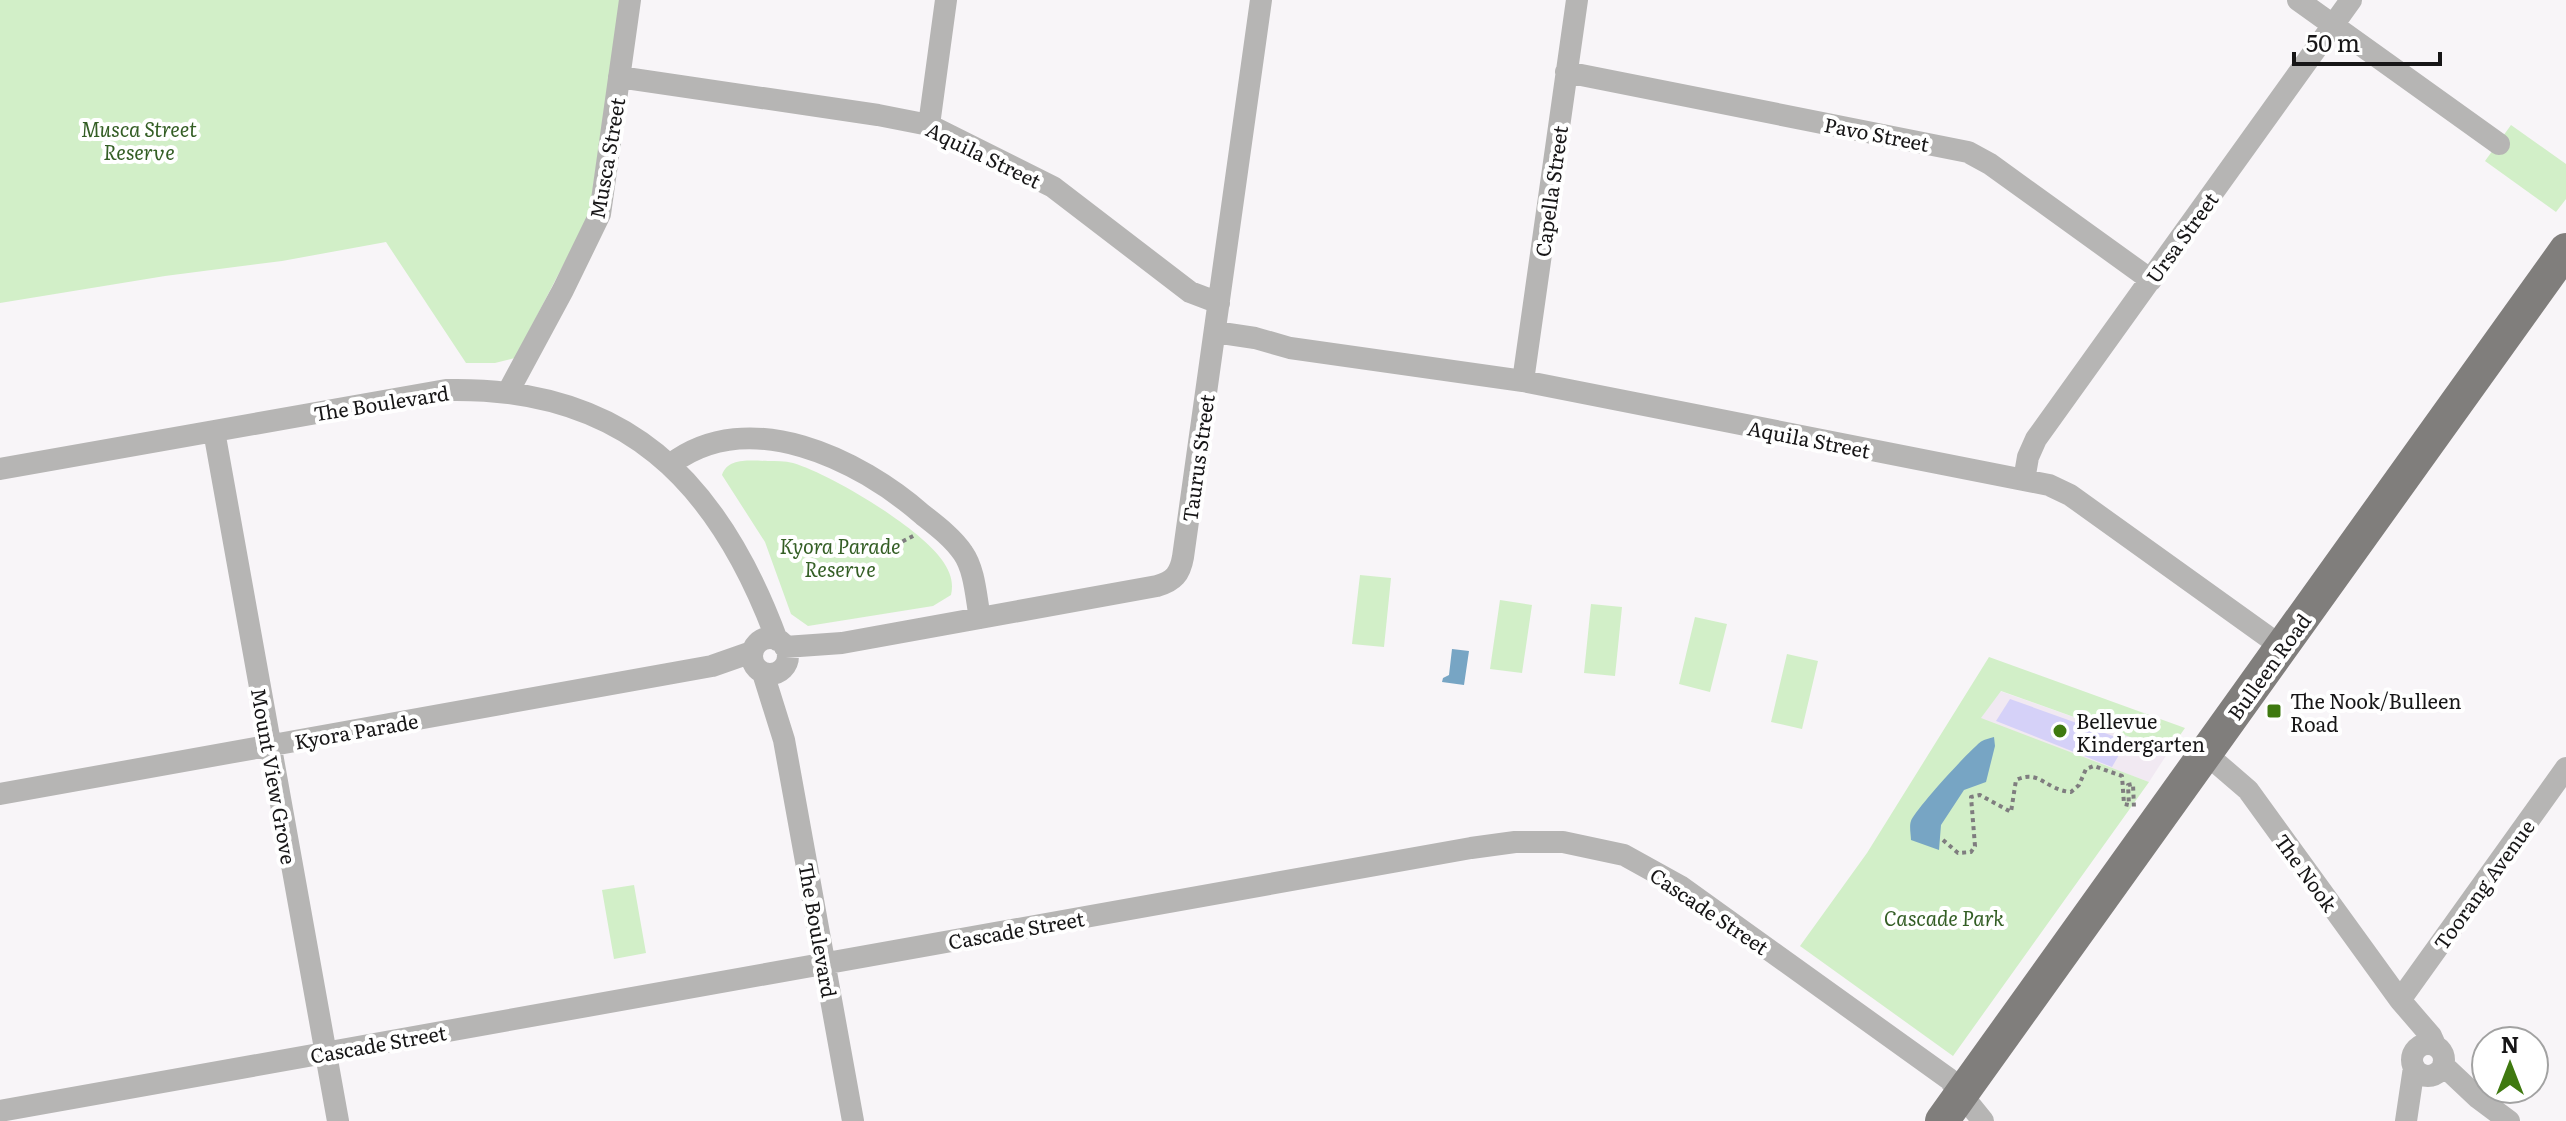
<svg xmlns="http://www.w3.org/2000/svg" width="2566" height="1121" viewBox="0 0 2566 1121" font-family="Literata,serif">
<style>
.built{fill:#f1e9f2}
.green{fill:#d2efc8}
.water{fill:#77a5c4}
.building{fill:#d5d1f8}
.lines{fill:none;stroke-linecap:round;stroke-linejoin:round}
.path{stroke:#7f7d7f;stroke-width:4;stroke-dasharray:4 4;stroke-linecap:butt}
.minor{stroke:#b6b5b4;stroke-width:22}
.primary{stroke:#807e7c;stroke-width:34}
.poi-dot{fill:#3f7910;stroke:#fff;stroke-width:3}
.labels{text-anchor:middle;dominant-baseline:central;stroke-width:8;stroke-linejoin:round;paint-order:stroke}
.park-label{font-size:20px;font-style:italic;fill:#345e25;stroke:#fff}
.street-label{font-size:20px;fill:#171617;stroke:#fff}
.poi-label{font-size:20px;fill:#171617;stroke:#fff;text-anchor:start}
</style>
<rect width="100%" height="100%" fill="#f8f5f8"/>
<path class="built" d="M2000,691l169,60 -20,31 -169,-63z"/>
<path class="green" d="M0,0h620l-30,209 -5,14 -70,135 -20,5h-29l-80,-121 -104,19 -117,15 -165,27z
M2511,125l55,39v35l-10,13 -71,-51z
M768,461c8,0 17,0 25,2 38,11 127,65 149,97 8,11 12,22 9,35l-18,11 -125,20 -17,-12 -26,-72 -43,-67c6,-18 30,-14 46,-14z
M1360,575l31,3 -7,69 -32,-3z
M1500,600l32,5 -10,68 -32,-4z
M1591,604l31,3 -7,69 -31,-3z
M1695,617l32,7 -17,68 -31,-8z
M1787,654l31,7 -16,68 -31,-7z
M1989,657l196,71 -16,23 -168,-60 -20,27 168,64 -196,274 -153,-110 67,-93z
M634,885l12,68 -32,6 -12,-69z"/>
<path class="water" d="M1452,649l17,2 -5,34 -22,-3 1,-4 6,-3z
M1994,737l1,9 -9,36 -22,8 -23,35 -2,25 -28,-10c0,-5 -2,-14 0,-19 3,-10 61,-74 71,-80 3,-2 9,-3 12,-4z"/>
<path class="building" d="M2010,699l117,42 -15,26 -116,-46z"/>
<g class="lines">
<path class="path" d="M874,556l41,-21
M1943,840l15,13 13,-1 4,-6 -4,-49 9,-2 31,17 5,-32c24,-11 29,10 55,12l8,-7 7,-16 8,-3 28,10 2,28 5,1 -1,-20 5,-1 1,24"/>
<path class="minor" d="M2298,0l201,144
M1566,72l402,80 22,12 161,116
M619,77l259,38 51,10 124,62 137,105 29,11
M929,125l17,-125
M1215,332l40,6 35,10 233,33 526,104 21,10 212,152
M1523,381l54,-381
M508,392l55,-102 37,-76 30,-214
M214,431l124,690
M671,464c78,-59 188,-5 252,51 14,11 30,23 40,38 12,17 13,45 17,65
M0,469l446,-79c178,-4 272,90 331,250
M2024,480l4,-23 8,-18 315,-439
M752 656a18 18 0 1 1 36 0a18 18 0 1 1-36 0Z
M785,647l57,-4 315,-57c17,-5 23,-12 26,-29l78,-557
M763,673l21,67 69,381
M2205,753l43,37 152,210 31,36 4,9
M0,794l712,-128 40,-14
M2400,1000l166,-232
M2412 1060a16 16 0 1 1 32 0a16 16 0 1 1-32 0Z
M2443,1065l35,33 31,23
M0,1111l1471,-263 44,-6h48l61,13 56,31 269,193 34,42
M2406,1121l8,-54"/>
<path class="primary" d="M1942,1121l624,-871"/>
</g>
<g class="poi-dot">
<rect x="2266" y="703" width="16" height="16" rx="4"/>
<circle cx="2060" cy="731" r="8"/>
</g>
<g class="labels">
<g class="park-label">
<text x="139" y="128">Musca Street<tspan x="139" dy="23">Reserve</tspan></text>
<text x="840" y="545">Kyora Parade<tspan x="840" dy="23">Reserve</tspan></text>
<text x="1944" y="917">Cascade Park</text>
</g>
<g class="street-label">
<text transform="translate(1877 133) rotate(11)">Pavo Street</text>
<text transform="translate(984 154) rotate(26)">Aquila Street</text>
<text transform="translate(606 158) rotate(-80)">Musca Street</text>
<text transform="translate(1550 191) rotate(-82)">Capella Street</text>
<text transform="translate(2181 237) rotate(-54)">Ursa Street</text>
<text transform="translate(381 402) rotate(-9)">The Boulevard</text>
<text transform="translate(1809 438) rotate(11)">Aquila Street</text>
<text transform="translate(1197 458) rotate(-82)">Taurus Street</text>
<text transform="translate(2268 666) rotate(-54)">Bulleen Road</text>
<text transform="translate(356 730) rotate(-10)">Kyora Parade</text>
<text transform="translate(275 776) rotate(80)">Mount View Grove</text>
<text transform="translate(2307 872) rotate(54)">The Nook</text>
<text transform="translate(2483 884) rotate(-54)">Toorang Avenue</text>
<text transform="translate(1710 910) rotate(34)">Cascade Street</text>
<text transform="translate(1016 929) rotate(-10)">Cascade Street</text>
<text transform="translate(819 930) rotate(80)">The Boulevard</text>
<text transform="translate(378 1043) rotate(-10)">Cascade Street</text>
</g>
<g class="poi-label">
<text x="2290" y="700">The Nook/Bulleen<tspan x="2290" dy="23">Road</tspan></text>
<text x="2076" y="720">Bellevue<tspan x="2076" dy="23">Kindergarten</tspan></text>
</g>
</g>
<g transform="translate(2510 1065)"><circle r="38" fill="#ffffff" stroke="#a2a2a2" stroke-width="2"/>
<path d="M0-6L14 30L0 20L-14 30Z" fill="#3f7910"/>
<text y="-12" font-size="22" font-weight="bold" text-anchor="middle" fill="#171617">N</text>
</g>
<path d="M2294 52v12h146v-12" fill="none" stroke="#171617" stroke-width="4"/>
<text x="2306" y="52" font-size="24" fill="#171617" stroke="#ffffff" stroke-width="6" paint-order="stroke">50 m</text>
</svg>
